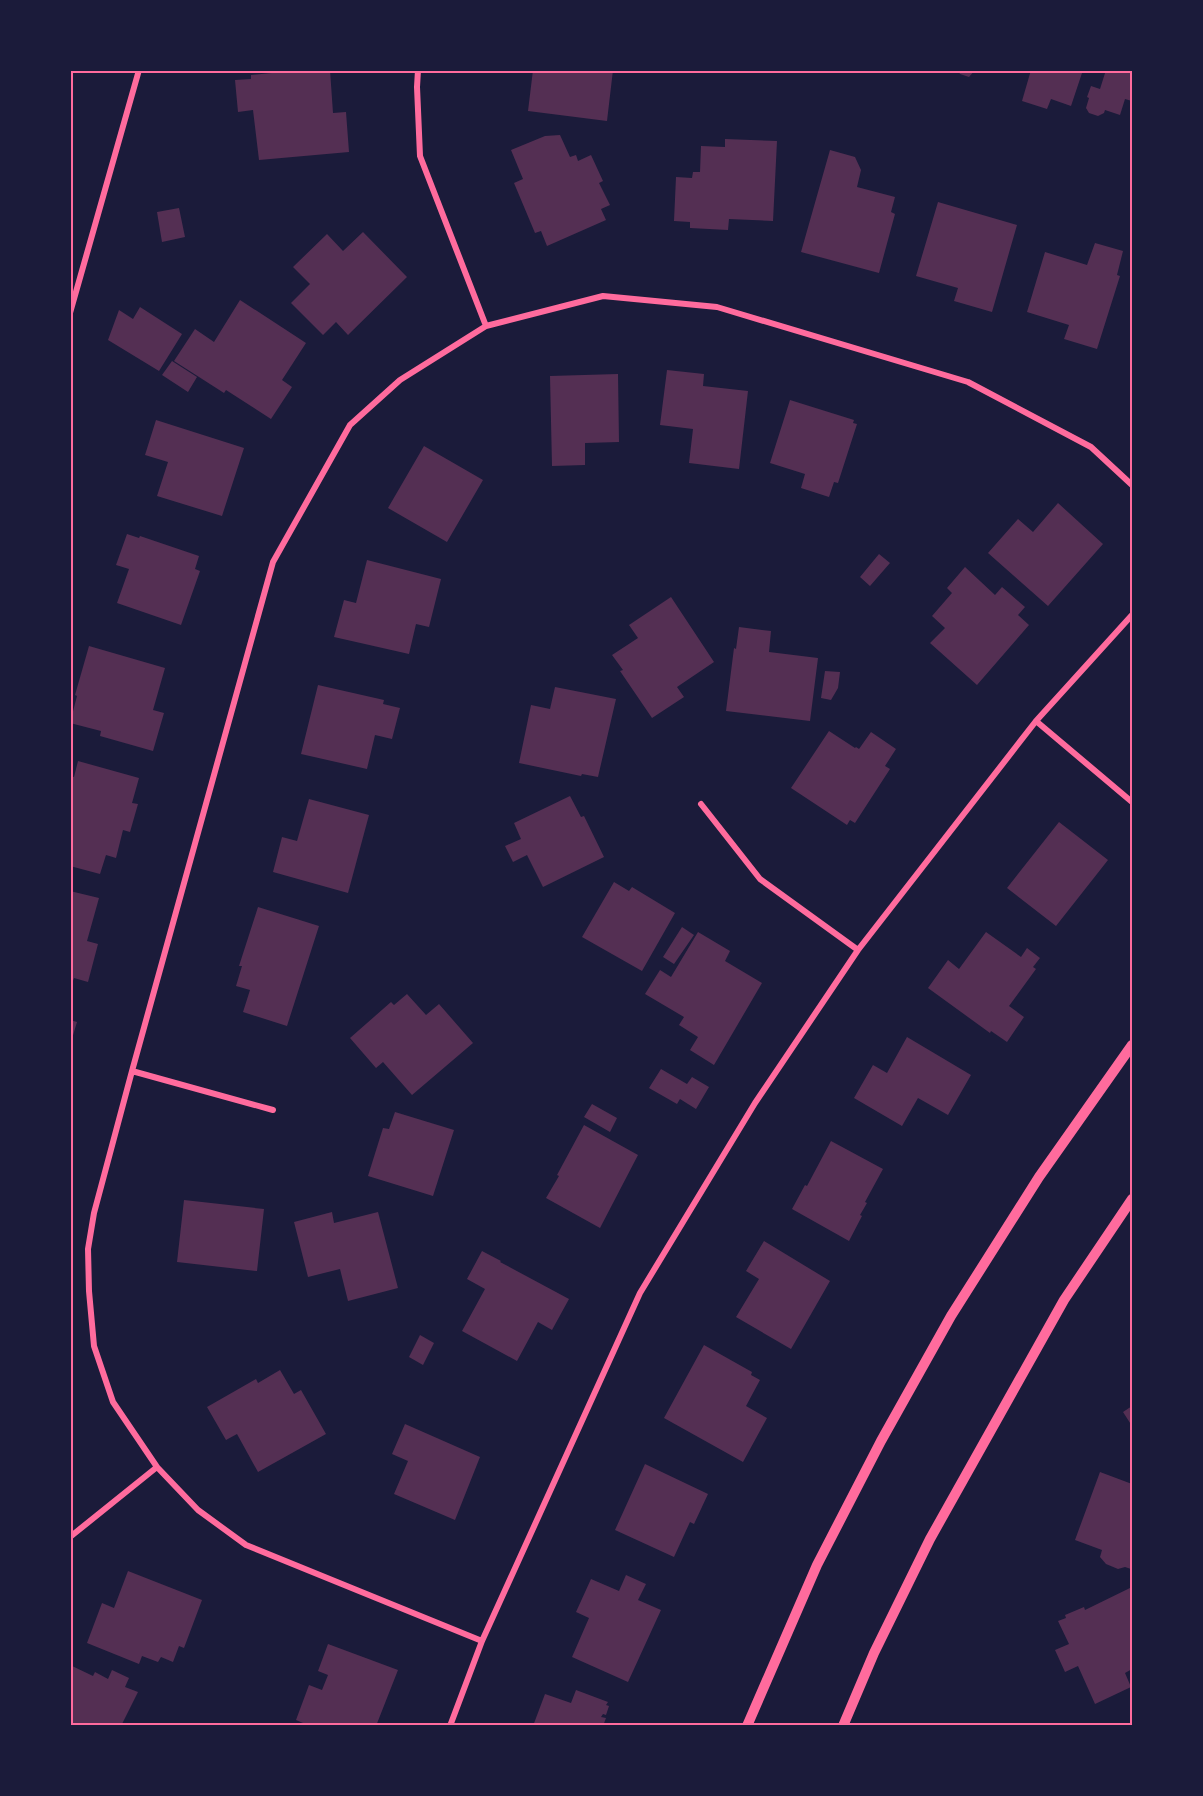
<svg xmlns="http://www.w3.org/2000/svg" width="1203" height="1796" viewBox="0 0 1203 1796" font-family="'Work Sans',sans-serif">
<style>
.building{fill:#542f53}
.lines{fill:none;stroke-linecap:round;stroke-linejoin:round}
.minor{stroke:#ff6b9d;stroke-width:6}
.tertiary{stroke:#ff6b9d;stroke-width:10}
.neatline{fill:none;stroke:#ff6b9d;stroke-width:2}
</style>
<rect width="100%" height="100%" fill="#1b1b3a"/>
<path class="building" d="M302,70h28l3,43 13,-1 3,40 -90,8 -6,-50 -15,2 -3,-32 16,-1v-4z
M533,70h80l-6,51 -79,-10z
M958,70h17l-6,7 -9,-3z
M1031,70h52l-12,36 -20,-7 -4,10 -25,-8z
M1106,70h26v31l-7,-2 -5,16 -15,-5 -1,3 -6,3 -9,-3 -3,-5 3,-10 -2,-1 4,-11 9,3z
M560,135l10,22 6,-2 2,6 13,-6 12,26 -4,2 11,22 -9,4 5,11 -59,26 -6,-15 -6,2 -21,-50 9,-4 -12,-29 34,-14z
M725,139l52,2 -4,80 -44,-2 -1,11 -38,-2v-6l-16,-1 2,-44 16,1 1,-6h7l1,-26 24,1z
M830,150l25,7 6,13 -4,17 38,10 -4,15 4,2 -16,59 -78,-21z
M938,202l79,23 -25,87 -38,-11 4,-13 -42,-12z
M179,208l6,29 -23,5 -5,-30z
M363,232l44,45 -59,58 -12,-13 -13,13 -32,-32 19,-19 -17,-17 34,-33 16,17z
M1095,243l28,8 -6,24 3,1 -23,73 -33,-10 5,-14 -42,-13 18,-60 42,13z
M240,300l66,43 -24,37 10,7 -21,32 -45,-29 -2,3 -50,-32 21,-32 19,13z
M140,307l42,27 -23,37 -51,-31 11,-30 14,9z
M172,361l25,16 -9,15 -26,-17z
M667,370l37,4 -1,12 45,5 -9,78 -50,-6 4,-34 -33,-4z
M618,374l1,68 -34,1v22l-33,1 -2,-90z
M790,400l64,20 -1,3 4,1 -19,59 -4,-1 -5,15 -28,-9 4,-14 -35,-11z
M156,420l88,28 -22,68 -65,-20 11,-34 -23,-7z
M424,446l59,34 -36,62 -59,-34z
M1058,503l45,41 -55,62 -60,-53 30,-34 15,13z
M127,534l12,4 1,-2 59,20 -4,13 5,2 -19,54 -64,-22 12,-34 -13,-4z
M879,554l11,9 -20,23 -10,-9z
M367,560l74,19 -12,48 -13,-3 -7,30 -75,-17 10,-37 12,3z
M965,567l30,28 7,-8 23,20 -7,8 11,10 -52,60 -47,-42 15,-15 -13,-12 20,-23 -5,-5z
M671,597l43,65 -37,25 7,10 -32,21 -32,-47 3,-1 -11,-15 26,-17 -9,-13z
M739,627l32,4 -2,21 49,6 -8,63 -84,-10 8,-63 2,1z
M89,646l76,22 -12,42 11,3 -11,38 -53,-15 1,-5 -31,-8 7,-27 -2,-1z
M825,671l15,1 -2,16 -7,12 -10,-2z
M318,685l66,15 -1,4 17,4 -8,31 -17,-4 -8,34 -66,-15z
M555,687l61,12 -18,78 -16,-3 -1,2 -62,-13 12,-58 19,4z
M829,731l26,17 1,-1 3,2 12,-17 25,17 -11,17 5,3 -35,54 -5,-3 -3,5 -56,-37z
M78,761l61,17 -7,25 6,1 -8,28 -7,-2 -7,28 -10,-3 -6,19 -30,-8v-90l4,1z
M570,796l11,21 3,-1 20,41 -61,30 -16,-32 -14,7 -8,-16 16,-7 -7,-16z
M309,799l60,16 -21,78 -75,-21 9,-35 15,4z
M1059,822l49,38 -52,66 -49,-38z
M614,882l15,9 3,-4 43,26 -33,58 -60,-34z
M70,891l29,7 -12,43 11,3 -10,38 -14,-4 -3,8z
M258,907l61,19 -32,100 -44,-14 7,-22 -14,-4 6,-20h-3z
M682,927l12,8 -20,29 -11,-7z
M698,932l32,19 -5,10 37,22 -48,82 -24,-15 8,-13 -19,-12 5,-8 -39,-23 15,-24 11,7z
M986,932l35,25 6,-9 13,10 -7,9 3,2 -27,37 15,11 -17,25 -16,-11 -1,2 -62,-45 20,-28 11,9z
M407,994l19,21 13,-11 34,39 -61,52 -29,-33 -7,6 -26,-30 41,-36 3,3z
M70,1020l7,2 -6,20h-1z
M907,1037l64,38 -23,40 -30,-17 -16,28 -48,-28 19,-33 14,8z
M661,1069l26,15 5,-7 17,10 -13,22 -16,-10 -3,5 -28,-16z
M592,1104l25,14 -7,14 -26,-15z
M395,1112l59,18 -21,66 -65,-20 15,-48 6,1z
M584,1125l54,30 -38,73 -54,-30 13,-22 -2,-1z
M831,1141l52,28 -18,33 2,1 -7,12 2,1 -13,25 -57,-32 13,-24 2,1z
M184,1200l80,9 -7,62 -80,-9z
M332,1212l2,11 44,-11 20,76 -50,13 -8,-32 -32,8 -14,-55z
M764,1241l66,40 -39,68 -55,-32 23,-38 -13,-8z
M482,1251l19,10 -1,1 69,37 -17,31 -14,-8 -21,39 -55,-30 23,-42 -18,-10z
M420,1335l14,8 -11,22 -14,-8z
M704,1345l48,27 -1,3 9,5 -14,26 21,12 -24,44 -79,-44z
M280,1370l14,24 7,-4 25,44 -68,38 -21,-38 -11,6 -19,-33 49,-28 2,4z
M1132,1406v20l-9,-14z
M405,1424l75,33 -25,63 -61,-26 14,-33 -16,-7z
M645,1464l63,30 -14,30 -4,-2 -16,35 -59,-27z
M1100,1472l32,12v81l-1,4 -6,-2 -7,2 -12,-5 -6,-7 2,-7 -27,-10z
M128,1571l74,29 -18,48 -5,-2 -6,16 -12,-5 -3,5 -16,-6 -3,8 -52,-21 15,-40 12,5z
M626,1575l20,9 -8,16 23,10 -33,72 -56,-25 17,-39 -13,-6 15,-33 28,12z
M1132,1587v82l-7,4 6,14 -36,17 -17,-38 -13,6 -10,-22 14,-6 -11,-23 8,-3 -1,-3 19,-8 1,3z
M328,1644l70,26 -22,56h-66l-14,-6 13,-35 13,5 6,-15 -10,-4z
M70,1665l23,11 2,-4 13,7 4,-9 17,8 -4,9 13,5 -17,34h-51z
M576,1690l32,12 -2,3 3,1 -3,9 -3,-1 -2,3 5,1 -3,8h-70l12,-32 26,9z"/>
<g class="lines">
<path class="minor" d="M418,70l-1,17 3,69 66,170
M70,313l69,-243
M1036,721l96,81
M701,804l59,75 98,71
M132,1071l141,39
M70,1537l87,-70
M482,1641l-236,-96 -48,-35 -41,-43 -44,-65 -19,-56 -5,-55 -1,-42 6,-36 38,-142 141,-509 77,-137 50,-45 86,-54 117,-30 114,11 251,75 123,65 41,38
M450,1726l32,-85 158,-348 115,-190 103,-153 178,-229 96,-106"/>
<path class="tertiary" d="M747,1726l70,-161 64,-124 70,-125 88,-139 93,-132
M843,1726l31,-73 56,-114 134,-239 68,-101"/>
</g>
<rect width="1203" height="1796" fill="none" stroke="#1b1b3a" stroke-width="144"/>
<rect x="72" y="72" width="1059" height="1652" class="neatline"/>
</svg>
